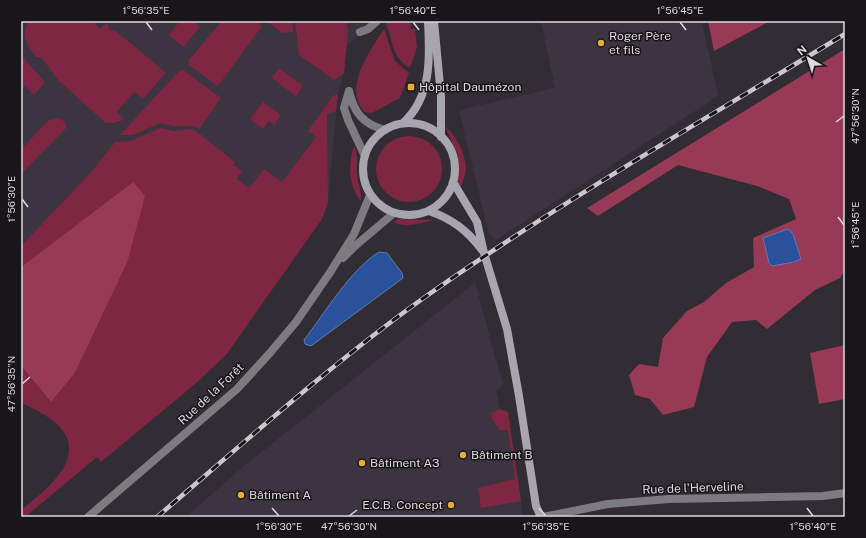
<svg xmlns="http://www.w3.org/2000/svg" width="866" height="538" viewBox="0 0 866 538" font-family="'Public Sans',sans-serif">
<style>
.built{fill:#3c3441}
.green{fill:#7f2642}
.forest{fill:#983955}
.water{fill:#2a519c;stroke:#607ab0}
.lines{fill:none;stroke-linecap:round;stroke-linejoin:round}
.street{stroke:#7c7b80;stroke-width:8}
.secondary{stroke:#a7a6ae;stroke-width:8}
.rail-casing{stroke:#cbc8cd;stroke-width:4.5}
.rail{stroke:#19161a;stroke-width:3;stroke-dasharray:9;stroke-linecap:butt}
.ticks{fill:none;stroke:#dddadf;stroke-width:1.5}
.poi-dot{fill:#e4ad35;stroke:#19161a;stroke-width:1.5}
.labels{text-anchor:middle;dominant-baseline:central;stroke-width:3;stroke-linejoin:round;paint-order:stroke}
.poi-label{font-size:12px;fill:#dddadf;stroke:#19161a;text-anchor:start}
.street-label{font-size:12px;fill:#dddadf;stroke:#19161a}
.neatline{fill:none;stroke:#dddadf;stroke-width:1.5}
.ticks-label{font-size:10px;text-anchor:middle;fill:#dddadf}
</style>
<rect width="100%" height="100%" fill="#322d35"/>
<path class="built" d="M21,21h356l-32,26 -1,26 -6,21 -10,108 -6,17 -33,46 -118,-111 -150,113z
M541,21h161l16,75 -222,144 -7,-6 -30,-124 96,-22z
M475,283l28,102 -7,6 4,18 8,3 15,105h-337l59,-52z"/>
<path class="green" d="M29,21h65l5,8 8,-6 3,7 6,1 50,42 -23,26 -9,-7 -18,20 9,7 -12,4h-7l-47,-42 -18,-24h-5c-9,-13 -16,-21 -7,-36z
M180,21h13l7,6 -17,20 -14,-12z
M222,21h33l7,5 -44,60 -29,-21 -1,-4z
M267,21h25l1,11 -11,1z
M295,21h51l2,10 -4,42 -10,7 -35,-25z
M387,21h23l1,8h4l2,18 -7,21c-21,-14 -15,-24 -24,-44z
M384,29l11,32 14,12 -9,25 -28,15 -7,-1c-23,-23 5,-61 19,-83z
M21,55l24,27 -11,13 -9,-9 -4,4z
M279,68l24,18 -7,10 -24,-18z
M183,70l38,28 -22,31 -4,-3h-21l-14,-3 -27,12h-13l59,-64z
M338,94l-2,17 -9,3 1,88 -6,17 -96,136 -32,30 -93,77 -4,-5 -72,60h-4v-7c24,-19 69,-53 37,-85 -10,-10 -25,-16 -37,-23v-36l30,36 24,-29 52,-110 6,-81 -112,85v-21l72,-76 22,-28 16,-1 29,-13 14,3 16,-2 6,2 39,31 -2,3 9,6 -5,8 12,9 15,-19 18,13 34,-45 -8,-6 25,-35z
M263,102l18,13 -7,10 -5,-4 -6,8 -13,-10z
M59,118l6,4 2,5 -46,47v-31l3,3 25,-26z
M445,126c11,9 20,27 21,41 0,7 -3,15 -6,22l-2,-5v-28z
M376 169a33 33 0 1 1 66 0a33 33 0 1 1-66 0Z
M354,146c5,9 2,19 3,29 1,9 5,16 4,26 -13,-16 -13,-36 -7,-55z
M399,219l34,1c-13,4 -27,8 -40,2z
M500,409l8,3 13,89 -40,7 -3,-20 37,-9 -7,-49h-8l-8,-11 -1,-6z"/>
<path class="forest" d="M708,21h62l-56,30z
M845,49v221l-5,8 -25,12 -48,39 -11,-9 -24,2 -25,35 -13,50 -31,8 -13,-16 -15,-4 -6,-20 10,-11 19,3 5,-29 24,-27 17,-9 22,-19 28,-16 -1,-29 43,-19 -7,-20 -32,-13 -79,-21 -80,51 -11,-8z
M133,182l12,14 -18,67 -52,110 -24,29 -30,-36v-99z
M845,345v54l-26,5 -9,-51z"/>
<path class="water" d="M788,229l5,5 8,25 -7,3 -22,4 -3,-3 -6,-25z
M379,252l8,1 15,20 1,5 -92,68 -6,-2 -1,-4c20,-26 48,-72 75,-88z"/>
<g class="lines">
<path class="street" d="M360,32l8,-3 9,-8
M349,91l-5,17 4,12 16,34
M349,91c5,22 14,33 36,39
M343,258l12,-12 39,-33
M88,517l149,-128 32,-35 27,-32 35,-51 23,-37 16,-39
M543,517l65,-13 61,-5 154,-3 22,-3"/>
<path class="secondary" d="M434,21l7,75v41
M363 169a46 46 0 1 1 92 0a46 46 0 1 1-92 0Z
M403,123c29,-26 27,-66 25,-102
M453,182l24,40 7,31 23,76 12,67 17,110 5,11
M429,211c23,8 38,19 53,39"/>
<defs>
<path id="rail" d="M157,517c88,-75 174,-153 268,-220 135,-95 279,-177 420,-263"/>
</defs>
<use href="#rail" class="rail-casing"/>
<use href="#rail" class="rail"/>
</g>
<path class="ticks" d="M146,22l6,8M413,22l6,8M680,22l6,8M836,122l8,-6M22,199l6,8M838,217l6,8M22,384l8,-7M272,508l7,8M539,508l7,8M807,508l6,8M349,516l8,-6"/>
<g class="poi-dot">
<circle cx="601" cy="43" r="4"/>
<rect x="407" y="83" width="8" height="8" rx="2"/>
<circle cx="463" cy="455" r="4"/>
<circle cx="362" cy="463" r="4"/>
<circle cx="241" cy="495" r="4"/>
<circle cx="451" cy="505" r="4"/>
</g>
<g class="labels">
<g class="poi-label">
<text x="609" y="36">Roger Père<tspan x="609" dy="14">et fils</tspan></text>
<text x="419" y="87">Hôpital Daumézon</text>
<text x="471" y="455">Bâtiment B</text>
<text x="370" y="463">Bâtiment A3</text>
<text x="249" y="495">Bâtiment A</text>
<text x="443" y="505" text-anchor="end">E.C.B. Concept</text>
</g>
<g class="street-label">
<text transform="translate(211 394) rotate(-43)">Rue de la Forêt</text>
<text transform="translate(693 488) rotate(-2)">Rue de l'Herveline</text>
</g>
</g>
<rect width="866" height="538" fill="none" stroke="#19161a" stroke-width="44"/>
<g transform="translate(808 58) rotate(321)" stroke="#19161a" stroke-width="3" paint-order="stroke">
<path d="M0-3L7 15L0 10L-7 15Z" fill="#dddadf"/>
<text y="-6" font-size="11" font-weight="bold" text-anchor="middle" fill="#dddadf">N</text>
</g>
<rect x="22" y="22" width="822" height="494" class="neatline"/>
<g class="ticks-label">
<text x="146" y="14">1°56'35"E</text>
<text x="413" y="14">1°56'40"E</text>
<text x="680" y="14">1°56'45"E</text>
<text transform="translate(855 116) rotate(-90)" y="4">47°56'30"N</text>
<text transform="translate(11 199) rotate(-90)" y="4">1°56'30"E</text>
<text transform="translate(855 225) rotate(-90)" y="4">1°56'45"E</text>
<text transform="translate(11 384) rotate(-90)" y="4">47°56'35"N</text>
<text x="279" y="530">1°56'30"E</text>
<text x="349" y="530">47°56'30"N</text>
<text x="546" y="530">1°56'35"E</text>
<text x="813" y="530">1°56'40"E</text>
</g>
</svg>
